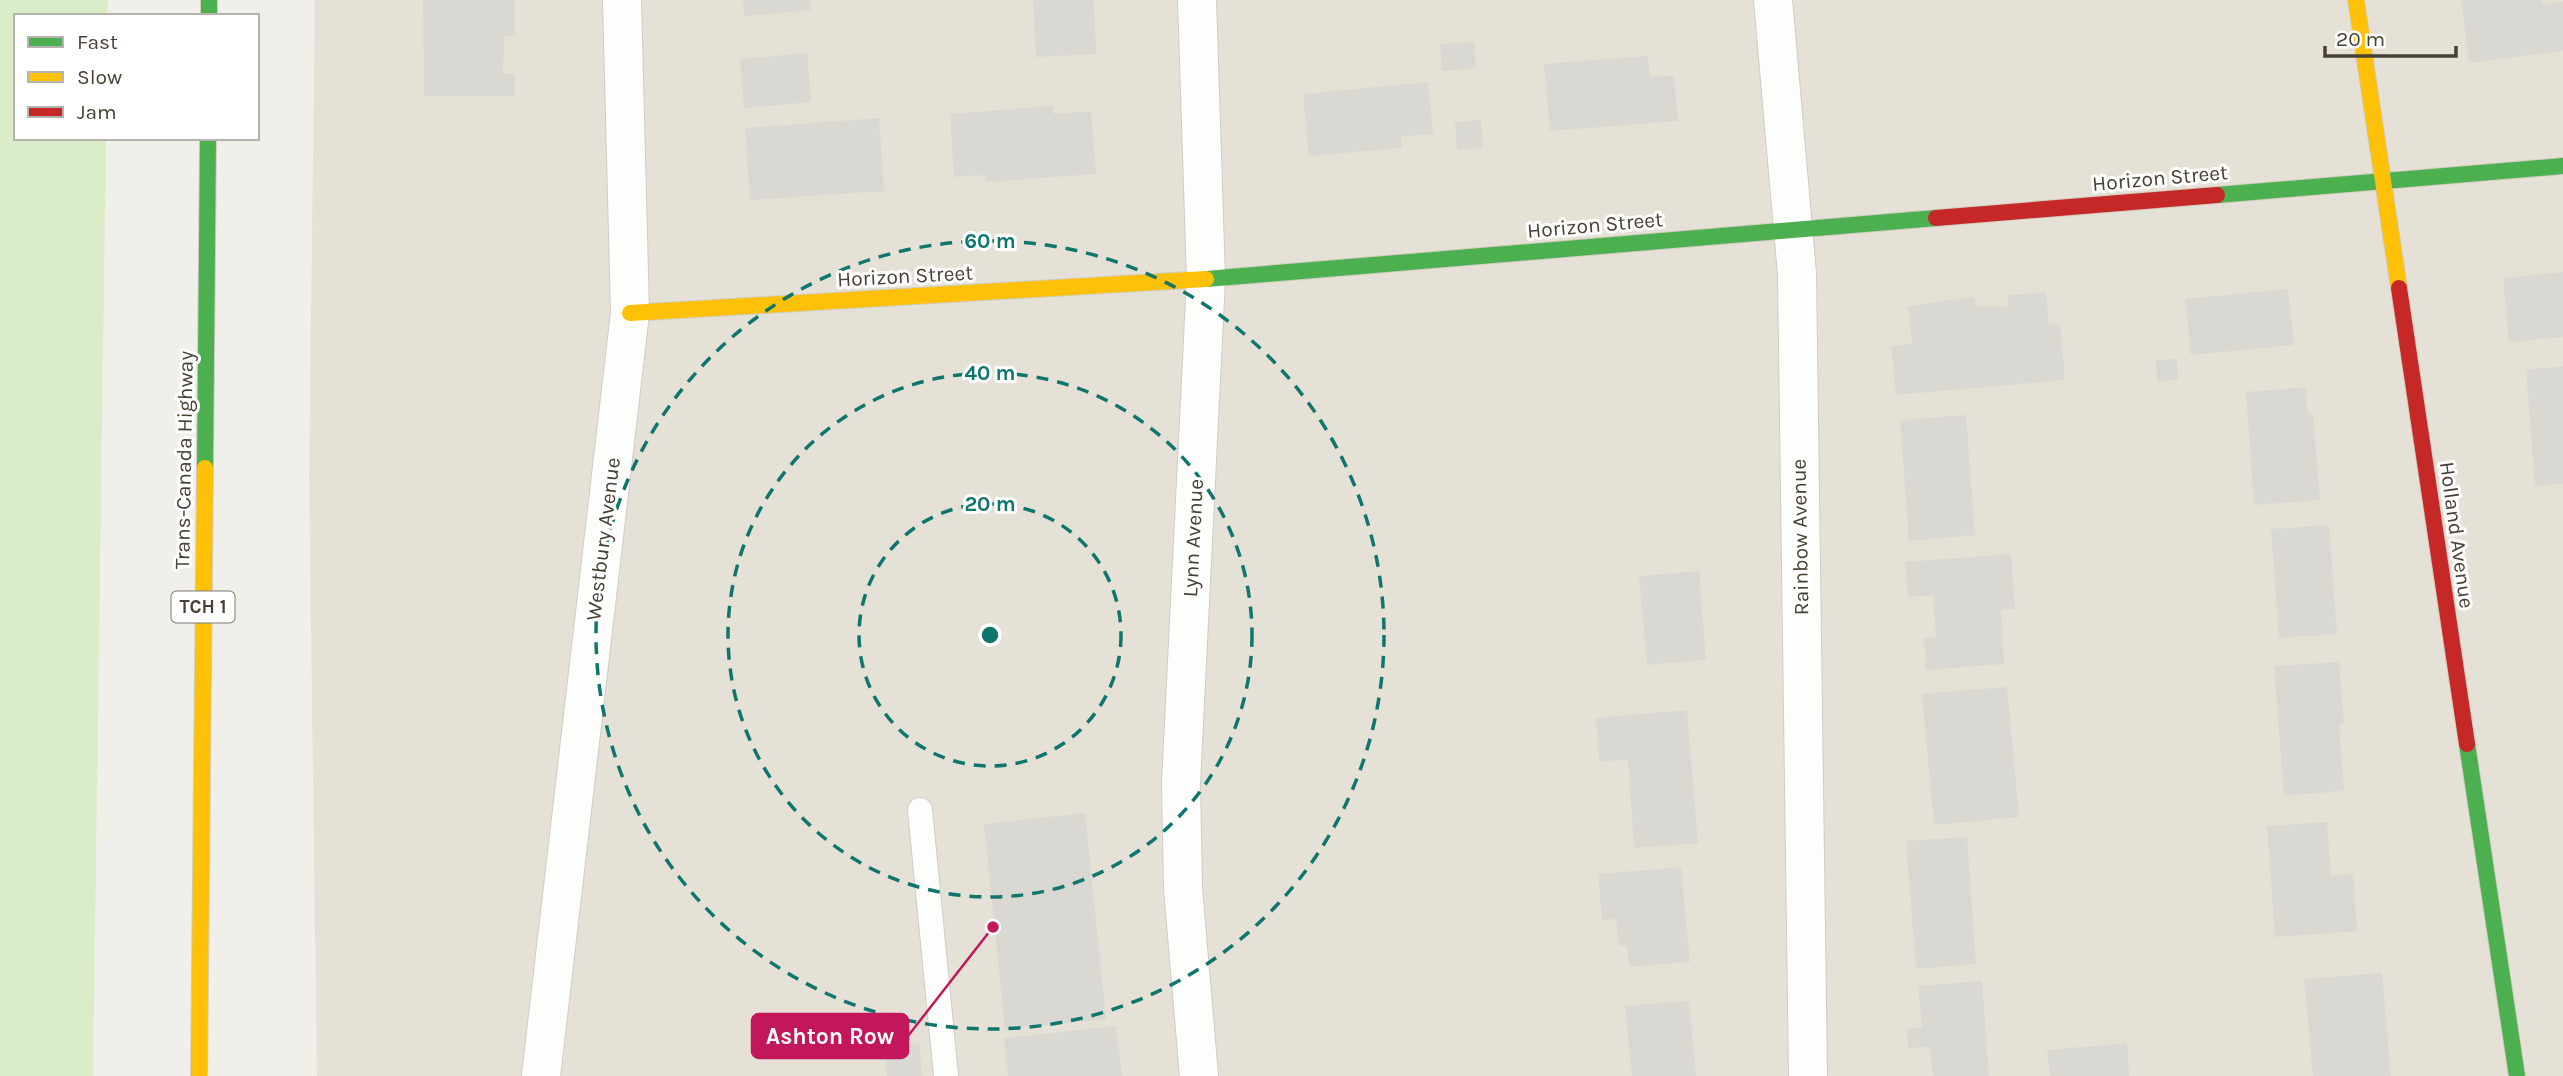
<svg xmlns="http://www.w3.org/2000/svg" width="2563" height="1076" viewBox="0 0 2563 1076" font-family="Karla,sans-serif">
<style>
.residential{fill:#e5e1d7}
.green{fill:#dbecc9}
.building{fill:#dad8d2}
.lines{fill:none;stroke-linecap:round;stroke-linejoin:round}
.lane-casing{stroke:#cfcdc7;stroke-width:26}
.street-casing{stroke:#cfcdc7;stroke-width:40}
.fast-casing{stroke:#d0cdc0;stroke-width:18}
.slow-casing{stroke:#d0cdc0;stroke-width:18}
.jam-casing{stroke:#d0cdc0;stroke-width:18}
.lane{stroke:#fdfdfc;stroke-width:24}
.street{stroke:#fdfdfc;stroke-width:38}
.fast{stroke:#4caf50;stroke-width:16}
.slow{stroke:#ffc107;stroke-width:16}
.jam{stroke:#c62828;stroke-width:16}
.ring{fill:none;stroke:#0f766e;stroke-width:3.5;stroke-dasharray:12 9}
.labels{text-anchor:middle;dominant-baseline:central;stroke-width:6;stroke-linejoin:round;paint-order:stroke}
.shield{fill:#fff;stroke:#7e7a72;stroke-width:2}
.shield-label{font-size:19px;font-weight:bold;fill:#474135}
.street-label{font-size:21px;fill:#474135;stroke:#fff}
.centre{fill:#0f766e;stroke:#fff;stroke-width:3.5}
.ring-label{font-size:21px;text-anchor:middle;font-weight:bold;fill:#0f766e;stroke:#fff;stroke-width:6;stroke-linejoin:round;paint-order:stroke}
.leader{fill:none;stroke:#c2185b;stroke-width:2.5}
.callout-dot{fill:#c2185b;stroke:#fff;stroke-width:2.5}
.callout{fill:#c2185b;stroke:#c2185b;stroke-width:2.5}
.callout-label{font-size:23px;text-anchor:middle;font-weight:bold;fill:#fff}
</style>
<rect width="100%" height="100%" fill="#f0efea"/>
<path class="residential" d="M315,0h2248v1076h-2246l-8,-600z"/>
<path class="green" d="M0,0h108l-1,16h-91v122h90l-13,938h-93z"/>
<path class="building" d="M423,0h92v36h-11l-1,38h12v22h-91z
M743,0h67l1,10 -67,6z
M1033,0h61l2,54 -60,3z
M2461,0h81l1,4 20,-2v49l-94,12z
M1474,42l2,26 -34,3 -2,-27z
M807,53l4,49 -67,6 -4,-49z
M1648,56l2,21 24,-1 4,45 -128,10 -6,-67z
M1428,82l5,52 -32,3 1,11 -93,8 -6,-62z
M1053,106l1,8 37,-3 5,63 -110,8v-7l-32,2 -4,-63z
M879,118l5,73 -134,9 -5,-72z
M1481,120l2,28 -26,2 -2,-28z
M2563,272v65l-54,5 -6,-64z
M2288,289l6,56 -103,10 -6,-56z
M2046,292l3,33 11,-1 5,56 -169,15 -5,-49 21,-2 -4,-38 66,-9 1,9 34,1 -1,-12z
M2177,359l1,21 -21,1 -1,-21z
M2563,366v118l-28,2 -9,-116z
M2306,387l2,27 5,-1 7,87 -66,5 -8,-113z
M1966,415l9,120 -66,6 -9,-121z
M2329,525l8,109 -58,4 -8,-109z
M2011,554l4,55 -14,1 3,54 -78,6 -2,-32 12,-1 -3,-42 -25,2 -3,-35z
M1699,571l7,89 -59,5 -8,-89z
M2339,662l5,61 -5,1 5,67 -60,5 -10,-130z
M2007,687l12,130 -85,8 -12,-131z
M1687,710l11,133 -64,5 -6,-89 -29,3 -3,-44z
M1085,813l21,206 -101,10 -21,-205z
M2327,822l4,54 22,-2 4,57 -82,6 -8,-111z
M1967,837l9,127 -60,5 -10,-128z
M1681,867l9,95 -61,5 -2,-22 -8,1 -3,-27 -14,1 -4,-46z
M2382,973l9,103h-78l-9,-97z
M1982,981l7,95h-56l-3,-29 -22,1 -1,-19 15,-2 -4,-41z
M1689,1001l7,75h-64l-7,-70z
M1116,1026l6,50h-114l-4,-38z
M919,1043l3,33h-35l-3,-30z
M2127,1043l2,33h-79l-3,-26z"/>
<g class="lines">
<defs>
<path id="lane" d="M920,810l26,266"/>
<path id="street" d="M1197,0l9,279 -25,504 2,105 16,188
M1773,0l24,274 11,802
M541,1076l89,-763 -8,-313"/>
<path id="fast" d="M209,0v16
M2217,195l346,-29
M1206,279l730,-61
M205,468l3,-330
M2467,744l50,332"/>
<path id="slow" d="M2356,0l43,288
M630,313l576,-34
M199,1076l6,-608"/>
<path id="jam" d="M1936,218l281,-23
M2399,288l68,456"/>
</defs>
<use href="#lane" class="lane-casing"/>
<use href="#street" class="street-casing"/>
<use href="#fast" class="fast-casing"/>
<use href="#slow" class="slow-casing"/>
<use href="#jam" class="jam-casing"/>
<use href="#lane" class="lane"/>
<use href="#street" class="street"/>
<use href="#fast" class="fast"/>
<use href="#slow" class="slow"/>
<use href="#jam" class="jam"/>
</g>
<g class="ring">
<circle cx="990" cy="635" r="131"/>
<circle cx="990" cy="635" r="262"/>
<circle cx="990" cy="635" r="394"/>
</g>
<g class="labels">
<rect class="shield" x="171.5" y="591.5" width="63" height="31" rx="5"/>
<g class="shield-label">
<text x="203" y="607">TCH 1</text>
</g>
<g class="street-label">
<text transform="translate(2160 178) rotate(-5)">Horizon Street</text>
<text transform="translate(1595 225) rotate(-5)">Horizon Street</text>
<text transform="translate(905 276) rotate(-3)">Horizon Street</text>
<text transform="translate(184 460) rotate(-89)">Trans-Canada Highway</text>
<text transform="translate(2457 535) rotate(82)">Holland Avenue</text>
<text transform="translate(1800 537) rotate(-91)">Rainbow Avenue</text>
<text transform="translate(1193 538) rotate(-87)">Lynn Avenue</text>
<text transform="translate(603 539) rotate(-83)">Westbury Avenue</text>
</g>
</g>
<circle cx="990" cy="635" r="10" class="centre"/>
<g class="ring-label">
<text x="990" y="248">60 m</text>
<text x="990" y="380">40 m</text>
<text x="990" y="511">20 m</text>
</g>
<path class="leader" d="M993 927L908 1036"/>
<circle class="callout-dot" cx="993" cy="927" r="7"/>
<rect class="callout" x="752" y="1014" width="156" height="44" rx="7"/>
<g class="callout-label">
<text x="830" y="1044">Ashton Row</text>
</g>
<rect x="14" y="14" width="245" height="126" fill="#ffffff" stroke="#b5b3ae" stroke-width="2"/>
<rect x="28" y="37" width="35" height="10" fill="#4caf50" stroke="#b5b3ae" stroke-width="2"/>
<text x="77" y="49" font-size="21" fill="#474135">Fast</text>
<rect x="28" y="72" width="35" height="10" fill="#ffc107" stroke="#b5b3ae" stroke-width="2"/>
<text x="77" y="84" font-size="21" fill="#474135">Slow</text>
<rect x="28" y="107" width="35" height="10" fill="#c62828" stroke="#b5b3ae" stroke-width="2"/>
<text x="77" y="119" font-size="21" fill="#474135">Jam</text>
<path d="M2325 46v10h131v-10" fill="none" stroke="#474135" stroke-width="3.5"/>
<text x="2336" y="46" font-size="21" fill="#474135" stroke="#ffffff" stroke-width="5" paint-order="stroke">20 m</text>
</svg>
